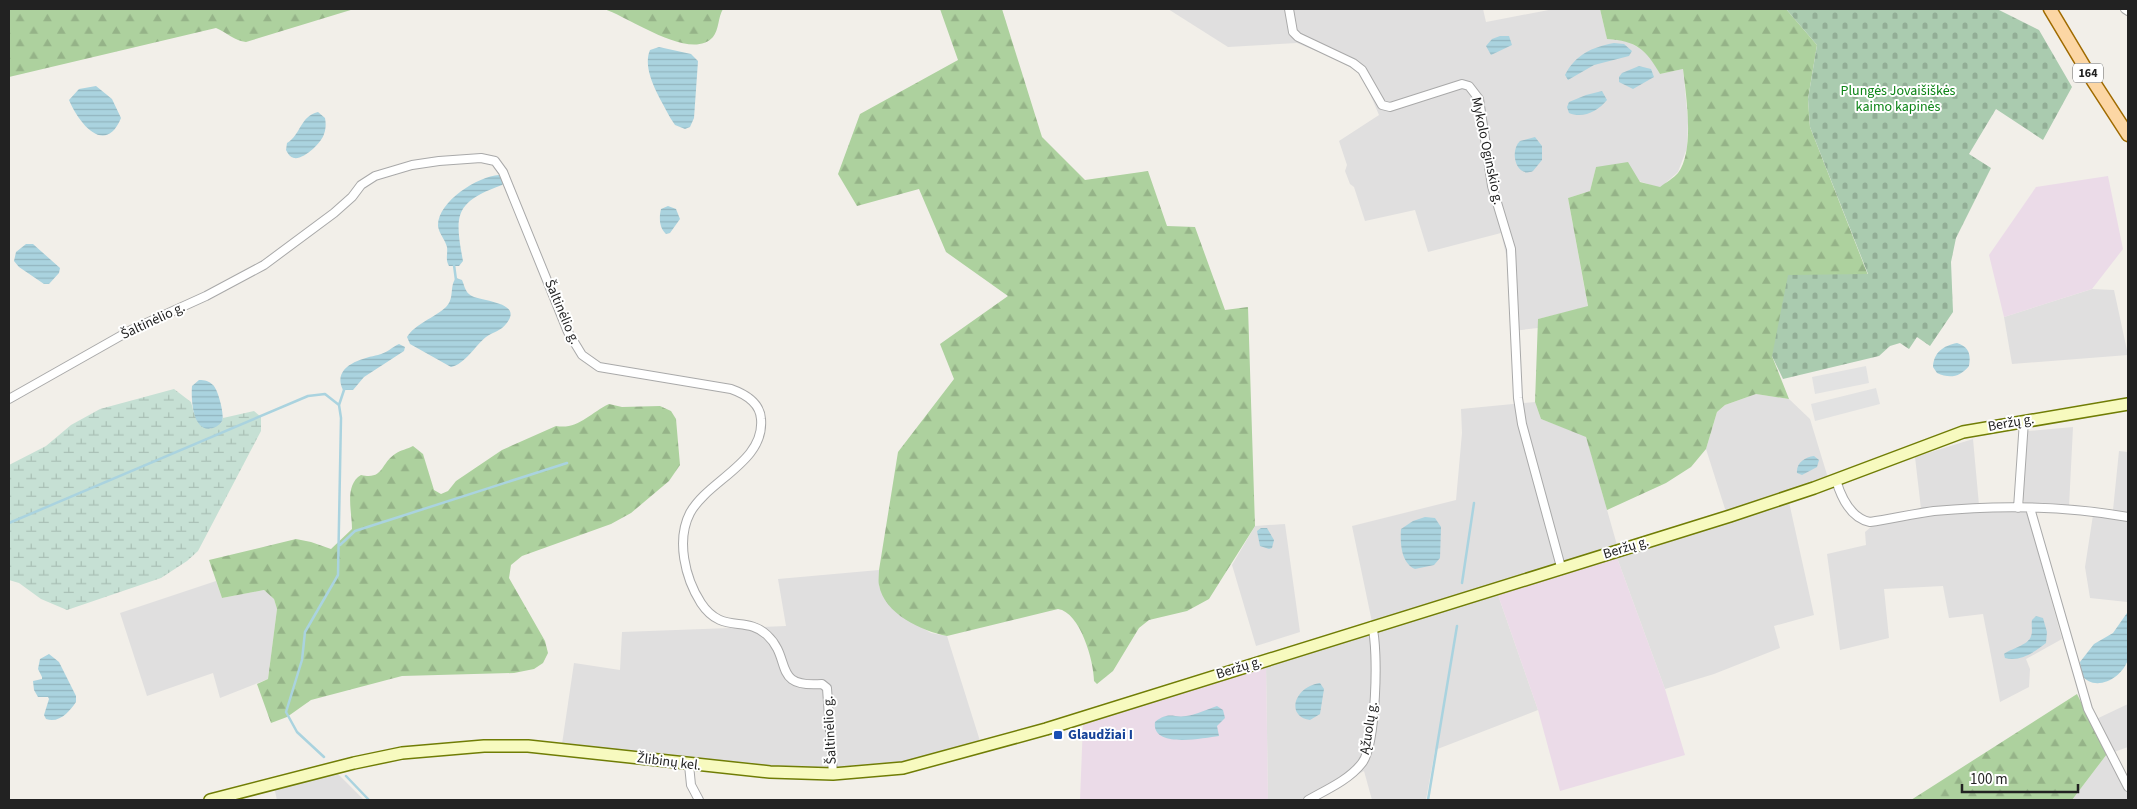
<svg xmlns="http://www.w3.org/2000/svg" width="2137" height="809" viewBox="0 0 2137 809" font-family="'Source Sans 3',sans-serif">
<style>
.residential{fill:#e0dfdf}
.industrial{fill:#ebdbe8}
.forest{fill:url(#forest-firs)}
.wetland{fill:url(#wetland-marsh)}
.cemetery{fill:url(#cemetery-stones)}
.parking{fill:#e2e2e2}
.water{fill:url(#water-rules)}
.lines{fill:none;stroke-linecap:round;stroke-linejoin:round}
.stream{stroke:#aad3df;stroke-width:2.5}
.minor-casing{stroke:#a9a9a9;stroke-width:10}
.secondary-casing{stroke:#707d05;stroke-width:14}
.primary-casing{stroke:#a06b00;stroke-width:15}
.minor{stroke:#fff;stroke-width:8}
.secondary{stroke:#f7fabf;stroke-width:11}
.primary{stroke:#fcd6a4;stroke-width:12}
.transit-dot{fill:#1a4fb4;stroke:#fff;stroke-width:2}
.labels{text-anchor:middle;dominant-baseline:central;stroke-width:4;stroke-linejoin:round;paint-order:stroke}
.shield{fill:#fff;stroke:#646464;stroke-width:1}
.shield-label{font-size:12px;font-weight:bold;fill:#222}
.park-label{font-size:14px;fill:#0c8416;stroke:#fff}
.street-label{font-size:14px;fill:#222;stroke:#fff}
.transit-label{font-size:14px;font-weight:bold;fill:#164399;stroke:#fff;text-anchor:start}
</style>
<defs>
<pattern id="forest-firs" width="22" height="20" patternUnits="userSpaceOnUse" patternTransform="scale(1.25)"><rect width="22" height="20" fill="#add19e"/><path d="M5 1l3.5 6h-7zM16 11l3.5 6h-7z" fill="#95b388"/></pattern>
<pattern id="wetland-marsh" width="20" height="14" patternUnits="userSpaceOnUse" patternTransform="scale(1.25)"><rect width="20" height="14" fill="#c6e0d4"/><path d="M1 5h8M5 5V1M11 12h8M15 12V8" fill="none" stroke="#aac0b6"/></pattern>
<pattern id="cemetery-stones" width="16" height="16" patternUnits="userSpaceOnUse" patternTransform="scale(1.25)"><rect width="16" height="16" fill="#aacbaf"/><path d="M2 7V4a2 2 0 0 1 4 0v3zM10 15v-3a2 2 0 0 1 4 0v3z" fill="#92ae96"/></pattern>
<pattern id="water-rules" width="6" height="5" patternUnits="userSpaceOnUse" patternTransform="scale(1.25)"><rect width="6" height="5" fill="#aad3df"/><path d="M0 2.5h6" fill="none" stroke="#92b5bf"/></pattern>
</defs>
<rect width="100%" height="100%" fill="#f2efe9"/>
<path class="residential" d="M1168,9h315l3,13 68,-13h46l7,30 20,2 22,13 11,20 23,-5 5,52 -1,27 -9,24 -18,16 -64,-21 -6,24 -22,7 20,109 -50,12v9l-26,3 -4,-68 -7,-30 -73,19 -13,-42 -50,11 -11,-34 -4,-3 -5,-13 2,-6 -8,-24 40,-26 -14,-33 -7,-10 -20,-12 -41,-17 -69,4z
M2092,289l22,1 14,65 -116,9 -8,-47z
M1756,394l33,5 21,20 18,59 -102,34 -20,-63 11,-37 8,-7z
M1535,402l6,17 45,17 31,109 -245,77 -20,-96 104,-26 6,-67 -1,-24z
M2073,427l-4,80 -44,-3 -3,-7 6,-66z
M1973,439l6,66 -58,4 -6,-52z
M2119,451l9,1v61l-15,-3z
M1789,502l25,113 -40,11 6,22 -66,26 -49,15 -49,-134z
M1956,512h71l35,127 -36,20 4,10 -1,18 -29,15 -17,-88 -34,4 -6,-32 -59,3 5,49 -49,12 -13,-96 39,-9 -1,-13 7,-6z
M2093,515l35,6 -1,81 -37,-4 -5,-31z
M1285,524l15,108 -44,14 -24,-81 23,-39z
M879,570v16l8,17 12,11 32,19 16,3 33,105 -86,23 -32,5h-48l-73,-3 -179,-22 12,-81 46,7 2,-38 164,-6 -8,-47z
M216,581l6,17 42,-8 10,9 3,10 -9,70 -48,19 -7,-25 -66,23 -27,-83z
M1497,592l41,118 -103,40 -9,50h-54l-8,-29 -51,29h-45l-2,-136z
M2128,704v43l-14,5 14,26v22h-56l35,-46 -17,-32z
M336,772l28,28h-87l-3,-13z"/>
<path class="industrial" d="M2108,176l15,73 -31,40 -88,28 -15,-62 47,-68z
M1616,555l49,134 20,66 -125,36 -22,-81 -41,-118z
M1266,664l2,136h-188l3,-76z"/>
<path class="forest" d="M9,9h345l-108,33c-11,-1 -20,-10 -30,-14l-207,49z
M604,9h119c-5,8 -4,21 -10,28 -22,25 -84,-20 -109,-28z
M940,9h62l40,128 43,43 63,-9 19,55 28,1 30,83 23,-3 7,219 -46,73 -22,12 -38,9 -10,8 -26,43 -16,13 -3,-3c0,-20 -14,-69 -36,-72l-111,27c-25,-5 -63,-22 -68,-51 -1,-4 0,-10 0,-15l19,-118 56,-73 -14,-35 68,-48 -62,-44 -27,-63 -62,17 -19,-32 22,-60 98,-54z
M1600,9h186l31,36 -9,54 2,28 58,148 -96,81 17,43 -33,-5 -31,11 -8,7 -11,37 -15,18 -25,16 -59,27 -21,-73 -45,-18 -6,-17 3,-83 50,-13 -20,-108 22,-7 6,-24 32,-5 12,20 20,5c5,-4 14,-9 18,-14 17,-22 8,-78 5,-104l-23,5c-14,-25 -24,-33 -53,-35z
M609,404l13,3 38,-1 11,5 5,8 4,46 -11,16 -38,32 -20,11 -89,32 -11,9 -2,13 36,63 3,12 -5,10 -9,6 -20,4 -112,3 -91,24 -24,17 -16,6 -14,-39 11,-5 9,-70 -3,-10 -10,-9 -42,8 -13,-38 87,-21 15,3 20,7 21,-20c0,-18 -8,-44 9,-54 23,5 19,-11 34,-21 5,-4 13,-5 18,-8l10,8 11,36 7,4 7,-3 8,-10 46,-31 54,-24c22,4 34,-13 53,-22z
M2077,694l30,60 -35,46h-161z"/>
<path class="wetland" d="M174,389l17,13 3,11 16,16 11,-6 2,-5 31,-7 7,6v14l-63,120 -11,10 -26,17 -94,32 -26,-11 -22,-16 -10,-3v-115l37,-19 25,-21 29,-16z"/>
<path class="cemetery" d="M1786,9h211l42,21 33,57 -29,53 -47,-31 -27,45 22,14 -35,70 -5,24 2,50 -23,34 -13,-9 -8,12 -9,-6 -10,3 -11,10 -96,23 -11,-23 16,-81 80,-1 -58,-147 -2,-28 9,-54z"/>
<path class="parking" d="M1866,366l3,17 -54,11 -3,-17z
M1876,388l4,16 -65,17 -4,-17z"/>
<path class="water" d="M1500,36h9l3,9 -21,10 -5,-9 6,-7z
M1614,43l10,1 8,7 -3,5 -35,9 -26,15 -3,-5c10,-20 27,-28 49,-32z
M659,47l32,7 7,7 -4,57 -4,9 -5,2 -10,-4 -4,-6c-9,-18 -30,-48 -21,-69z
M1639,66l12,3 3,8 -21,12 -14,-7v-5l3,-4z
M96,86l16,13 9,19c-16,39 -43,4 -52,-18l10,-11z
M1602,91l5,9c-9,11 -24,19 -38,13l-2,-6 2,-5 17,-7z
M318,112l7,6c1,5 1,11 -1,16 -2,8 -20,26 -30,24 -4,-1 -6,-4 -8,-8l1,-7c14,-8 13,-27 31,-31z
M1535,137l7,9v14l-9,11c-17,8 -24,-20 -13,-30z
M499,175l5,8 -2,2c-47,17 -48,29 -39,76l-4,5h-10c-4,-7 -1,-12 -2,-19 -2,-8 -8,-13 -9,-21 -1,-24 40,-50 61,-51z
M668,206l8,3 4,10 -10,14 -4,1c-7,-6 -7,-17 -5,-25z
M26,244h7l27,24 -1,5 -10,11h-5l-25,-17 -5,-6 2,-9z
M456,278l6,2c2,4 3,11 7,14 6,8 57,6 37,30 -5,7 -13,8 -20,13 -11,9 -21,27 -35,30l-41,-23 -3,-7c8,-13 27,-19 39,-30 9,-9 3,-21 10,-29z
M1957,343c12,4 14,11 12,23 -9,11 -19,13 -32,7l-4,-6c1,-15 10,-21 24,-24z
M399,344l6,3 -1,4 -40,26 -11,13h-10c-12,-24 20,-32 35,-35 9,-2 14,-8 21,-11z
M199,380c6,0 10,1 14,5 5,4 12,31 9,36 -1,3 -6,6 -9,7 -21,6 -22,-30 -21,-42z
M1814,456l5,4 -2,7 -15,8 -5,-2c-1,-10 8,-16 17,-17z
M1425,517l10,1 6,9 -1,31 -6,7 -19,4c-14,-6 -15,-26 -14,-40l12,-8z
M1261,528h6l7,12 -2,8 -3,1 -9,-3 -3,-15z
M2127,613c2,3 3,39 1,46 -5,19 -34,35 -47,15l-1,-12 14,-18 19,-11z
M2036,616l7,2 4,14 -1,11c-11,9 -26,19 -41,15l-1,-4c6,-5 25,-9 27,-18 2,-4 0,-11 1,-16z
M49,654l10,8 17,34v6c-6,9 -17,22 -30,17l-2,-4 5,-16 -1,-2h-10l-4,-7 -1,-9 9,-2v-2l-4,-8 2,-10z
M1320,683l4,6 -4,25 -10,6c-24,-3 -17,-33 10,-37z
M1217,706l6,4 2,8 -8,8 2,10c-16,2 -68,13 -64,-14 14,-11 18,-4 31,-6 9,-1 22,-7 31,-10z"/>
<g class="lines">
<path class="stream" d="M454,265l2,15
M9,523l299,-127 17,-2 14,11
M340,545l15,-14 212,-68
M1462,583l12,-80
M324,757l-27,-25 -11,-20 16,-52 3,-28 33,-57 3,-157 -2,-13 6,-18
M346,776l23,24
M1428,800l29,-174"/>
<defs>
<path id="minor" d="M1289,9l4,23 5,5 55,26 9,7 20,35 8,2 72,-23 7,2 10,13 13,87 19,63 7,149 4,26 39,143
M2125,9l3,2
M9,399l122,-69 75,-34 58,-31 70,-52 18,-16 9,-12 14,-9 37,-11 27,-4 42,-3 14,3 8,11 65,160 14,23 17,12 132,22c14,5 29,13 30,30 4,43 -53,61 -71,94 -14,27 -5,65 11,90 21,32 45,12 66,32 26,24 4,53 55,49l5,4 6,86
M1836,480c5,17 14,38 34,42 21,-3 42,-8 64,-11 63,-6 132,-5 194,6
M2018,508l6,-87
M2030,508l58,201 40,78
M689,765l2,20 8,15
M1308,800c18,-10 41,-20 54,-37 14,-17 17,-114 10,-137"/>
<path id="secondary" d="M210,800l144,-37 48,-10 82,-7h44l242,26 63,2 70,-6 143,-39 684,-213 84,-28 149,-56 165,-28"/>
<path id="primary" d="M2050,9l43,72 35,54"/>
</defs>
<use href="#minor" class="minor-casing"/>
<use href="#secondary" class="secondary-casing"/>
<use href="#primary" class="primary-casing"/>
<use href="#minor" class="minor"/>
<use href="#secondary" class="secondary"/>
<use href="#primary" class="primary"/>
</g>
<rect class="transit-dot" x="1053" y="730" width="10" height="10" rx="2.5"/>
<g class="labels">
<rect class="shield" x="2073" y="63.5" width="30" height="19" rx="4"/>
<g class="shield-label">
<text x="2088" y="73">164</text>
</g>
<g class="park-label">
<text x="1898" y="91">Plungės Jovaišiškės<tspan x="1898" dy="16">kaimo kapinės</tspan></text>
</g>
<g class="street-label">
<text transform="translate(1487 151) rotate(78)">Mykolo Oginskio g.</text>
<text transform="translate(562 312) rotate(67)">Šaltinėlio g.</text>
<text transform="translate(153 321) rotate(-25)">Šaltinėlio g.</text>
<text transform="translate(2011 423) rotate(-10)">Beržų g.</text>
<text transform="translate(1626 548) rotate(-17)">Beržų g.</text>
<text transform="translate(1239 668) rotate(-17)">Beržų g.</text>
<text transform="translate(1369 728) rotate(-81)">Ąžuolų g.</text>
<text transform="translate(830 730) rotate(-93)">Šaltinėlio g.</text>
<text transform="translate(669 762) rotate(7)">Žlibinų kel.</text>
</g>
<g class="transit-label">
<text x="1068" y="735">Glaudžiai I</text>
</g>
</g>
<rect width="2137" height="809" fill="none" stroke="#222222" stroke-width="20"/>
<path d="M1962 784v8h116v-8" fill="none" stroke="#222222" stroke-width="2.5"/>
<text x="1970" y="784" font-size="15" fill="#222222" stroke="#ffffff" stroke-width="4" paint-order="stroke">100 m</text>
</svg>
